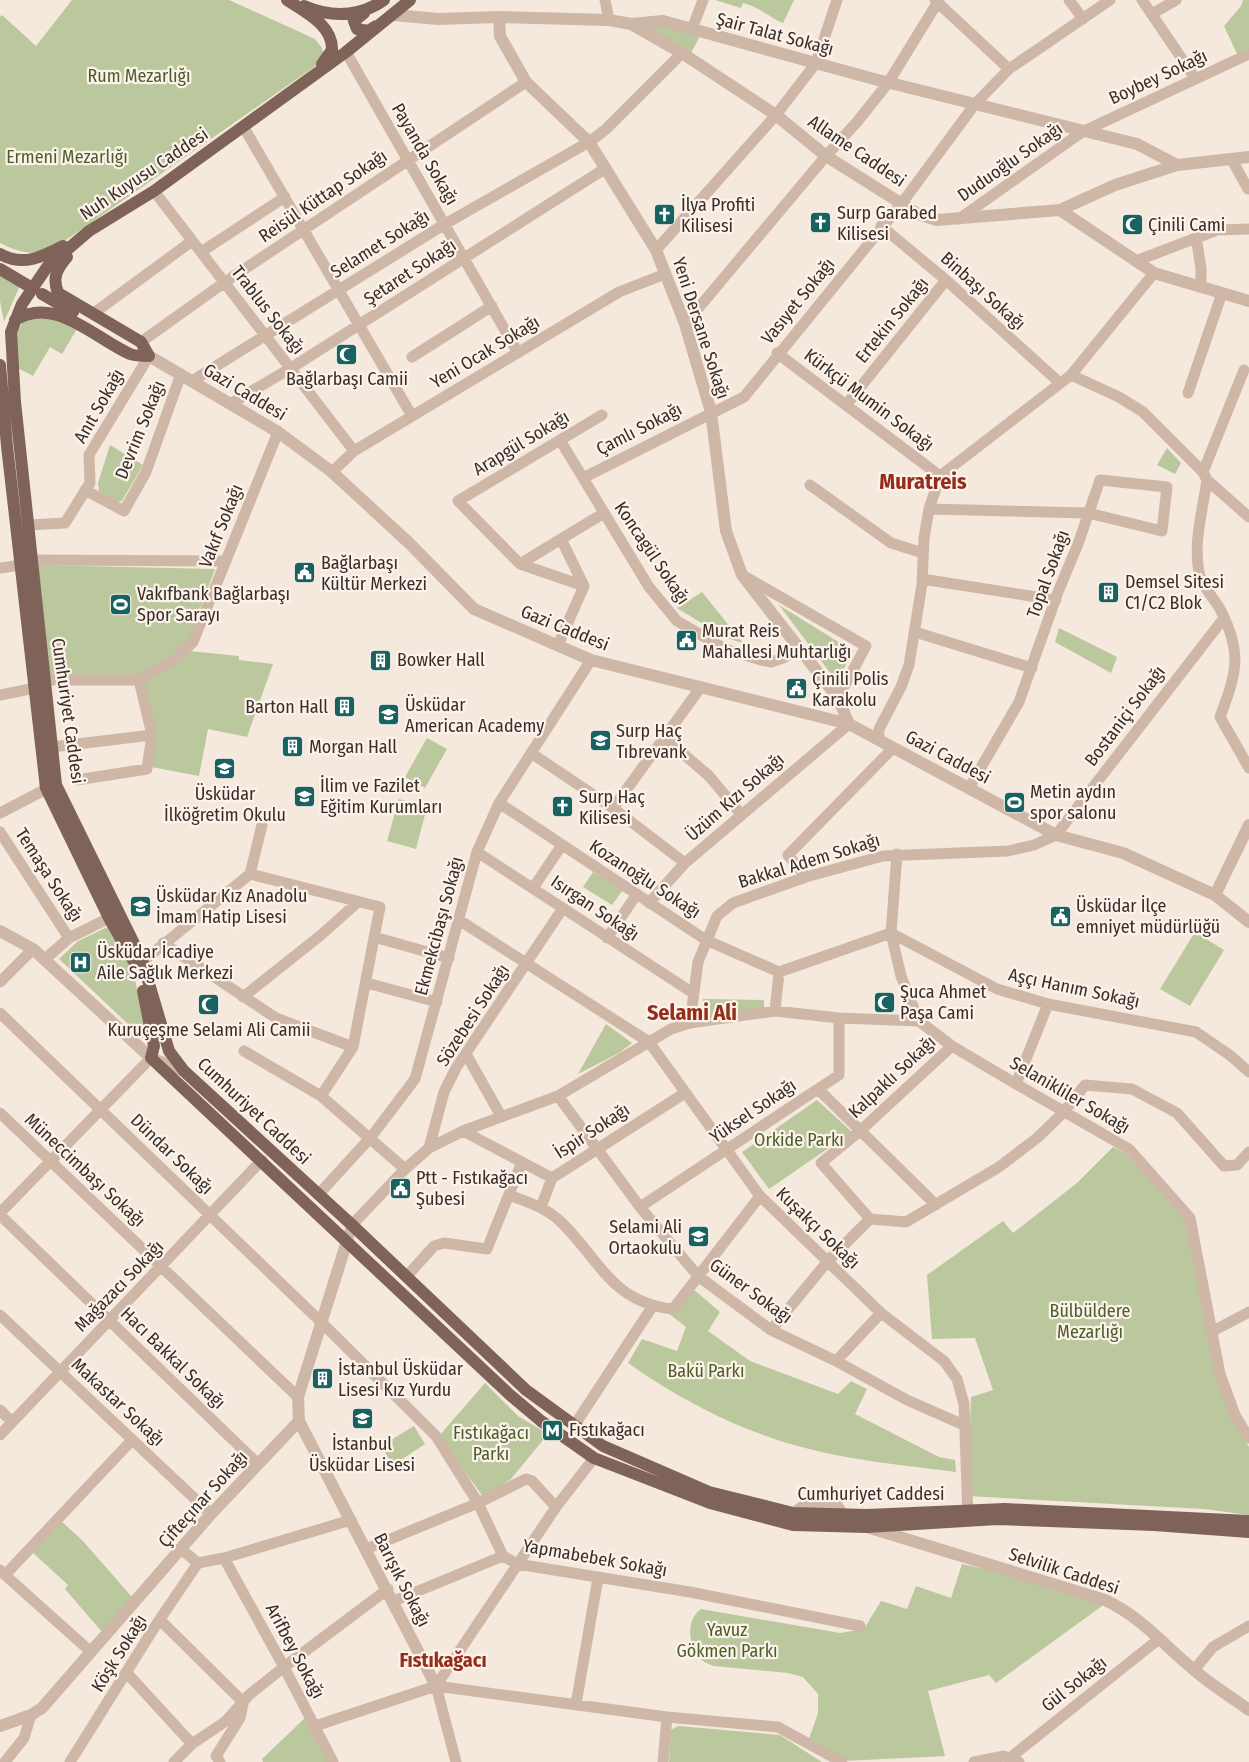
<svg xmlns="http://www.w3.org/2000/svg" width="1249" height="1762" viewBox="0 0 1249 1762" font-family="'Fira Sans Condensed',sans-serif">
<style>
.green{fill:#bbc79c}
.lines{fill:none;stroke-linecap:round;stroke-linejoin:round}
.minor{stroke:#cfb7a8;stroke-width:11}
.tertiary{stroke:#cfb7a8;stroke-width:12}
.primary{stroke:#7f6358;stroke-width:12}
.labels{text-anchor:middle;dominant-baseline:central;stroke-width:4.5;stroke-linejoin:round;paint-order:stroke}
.street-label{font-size:18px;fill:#3b2d29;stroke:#fcf3eb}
.park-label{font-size:18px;fill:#4e5d2a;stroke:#fcf3eb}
.poi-label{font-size:18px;fill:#3b2d29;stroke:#fcf3eb;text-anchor:start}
.quarter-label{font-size:20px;font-weight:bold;fill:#942d19;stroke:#fcf3eb}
.district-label{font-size:22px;font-weight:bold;fill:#942d19;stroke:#fcf3eb}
</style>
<rect width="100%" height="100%" fill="#f5e9de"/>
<path class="green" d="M72,0h157l86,39 7,9 2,7 -10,12 -242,169c-30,18 -40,23 -72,7v-226l2,-2 34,31z
M715,0h79l-11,23c-14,-6 -24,-16 -40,-20l-2,5z
M1243,0h6v50l-11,6 -14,-30 17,-20z
M664,23l37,11 -11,21 -51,-29z
M0,271l21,12 -17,39 -4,-21z
M50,316l27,13 -15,25 -12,-7 -17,29 -15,-8 -4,-32 11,-17z
M110,445l33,20 -21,36 -5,1 -18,-10 -1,-9z
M1167,448l14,15 -6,11 -18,-9z
M36,565l179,4 -26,70 -16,18 -33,18 -92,1z
M702,592l41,51 -17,-5 -49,-30z
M779,605l74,46 -16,31z
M1059,628l58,29 -6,16 -56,-31z
M189,651l50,5v4l34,4 -26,73 -39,-8 -9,47 -48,-9 -10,-86z
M427,738l20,11 -22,39 -20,-11z
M399,799l28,8 -11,42 -29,-8z
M593,872l30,18 -11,15 -29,-18z
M112,925l19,37 17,76 -3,2 -86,-81 19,-18z
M1195,932l29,18 -34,56 -30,-17z
M703,999l61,1v10l-64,9z
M606,1024l26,19 -13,10 -41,21z
M817,1100l35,32 -83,57 -27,-37z
M1113,1147l12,6 61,66 47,200 16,28v68l-45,-6 -236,-13 3,-99 22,-7 -18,-52 -43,1 -5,-64 76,-54 10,12 64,-50z
M692,1288l28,24 -12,19 42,30 88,33 13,-13 16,8 -12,25 84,43 16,3 1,12c-63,-8 -130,-14 -190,-36 -49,-17 -95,-43 -138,-73l14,-24 35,12 9,-24 -18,-14z
M485,1383l33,33 30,18 -37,45 -27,19 -45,-62z
M414,1426l11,18 -32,21 -12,-19z
M61,1521l21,19 50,57 -30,35 -37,-43 3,-4 -37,-34z
M962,1564l151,34 -117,85 -7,-8 -61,16 17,65 -101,5 -35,-22 9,-26v-19l-15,-17 -15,-4 -75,-7c-3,-2 -8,-3 -11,-6 -14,-12 -17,-40 -1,-51l139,24 24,-4 17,-28 26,8 9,-23 35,12z
M306,1717l25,45h-68l-1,-3z
M678,1726l102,9 42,27h-153l2,-32z"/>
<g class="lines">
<path class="minor" d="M605,0l4,20
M935,0l74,69
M1069,0l14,19
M1142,0l53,78
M1152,14l24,-14
M692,29l11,-29
M346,52l172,301
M243,126l169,290
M1232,160l16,29
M154,191l200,260
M959,219l123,-87 167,-78
M881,226l65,54 114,103
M1196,237l5,31v18
M656,250l120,-135 40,-52 21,-63
M201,252l84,-55
M1136,261l81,-31 32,-1
M94,313l98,-72
M685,324l141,-168 31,-34 31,-39 51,-83
M141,342l84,-60 301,-200
M777,353l163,123
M412,357l80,-51
M1071,375l48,22 24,15 60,60 4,8 42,37
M192,381l253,-157 144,-82 16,-12 77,-77
M1188,393l34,-100
M232,403l59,-35 315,-200
M846,405l100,-125
M560,440l89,147 28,34 48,28 36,11 10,2 12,-4 16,-10
M332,472l22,-21 265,-159 46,-18
M1203,472l41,-102
M583,478l161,-81 158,-194 73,-99 34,-35 101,-69
M1207,480c-4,29 -14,62 -8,92 2,15 16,26 22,39 22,43 15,63 -1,106l29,51
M810,485l81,58 32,10
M85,490l39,21 22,-39 35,-98
M929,509l159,4 74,18 5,-44 -67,-7 -22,64 -20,48 -39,110 -50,86
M28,525l37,-2 25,-40 -1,-28 60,-99
M32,560l194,1
M520,564l41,-25
M0,568l21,-3
M744,576l122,70 -28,52
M922,579l134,21
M584,586l-64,-22 -62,-63 144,-86
M915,632l117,36
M558,645l26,-59 -23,-47 43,-26
M37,680h102l36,-21 18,-17 85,-210
M0,695l35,-7
M664,737l45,39 32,38
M879,740v-11l22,-42 8,-22 13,-81 2,-46 5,-29 11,-33 131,-101 83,-102
M52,747l100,-12
M531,753l82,55 72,55
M77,780l70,-11 5,-34 -13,-55
M499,803l207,137 73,32
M613,808l88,-121
M0,813l54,-28
M0,832l69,106
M477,852l216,141
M897,854l-6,79 10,43 18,45 33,25 64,38 113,65 61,69 30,156 15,41 14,23
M250,874l12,-49
M806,877l-18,-22 105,-107
M533,888l29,-43
M649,903l36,-40 164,-139
M459,920l190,122 111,154 121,117 63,48 13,18 7,25 4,114
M374,937l75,21
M607,938l30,-44
M163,943l113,75 77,29
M44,960l25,-22 40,-20
M137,966l113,-92 130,33 -27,140 -32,49
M0,982l33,-33
M367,983l70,19
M243,997l78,-62 37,-33
M775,1011l4,-39 112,-39 106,56 51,15 148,28 35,24 18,16
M0,1013l320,308 116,115 42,67 25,53 14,8 173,28 170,34
M690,1023l8,-61 19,-46 16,-13 73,-26 77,-21 125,-5 26,-6 22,-10 168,-217
M244,1051l77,45 84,73
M466,1054l35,62
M1016,1084l32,-80
M818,1089l118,116
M558,1096l82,111 58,69 73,54 65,31 71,39 59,26
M0,1113l298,284
M463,1131l89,47 133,-85
M429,1148l15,-56 12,-24 107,-160
M318,1195l53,-58 44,-58 62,-227 22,-49 92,-143
M509,1195c19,7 38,13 53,28 38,37 49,79 111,86l87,-113
M541,1207l11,-29
M640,1207l199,-132v-57
M0,1213l145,-149
M0,1215l258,249
M870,1219l-49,-56 39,-32 92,-85
M347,1241l5,-16 53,-56 24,-21 34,-17 95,-35 113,-67 19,-6 85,-12 64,7 80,3
M406,1277l28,-31 10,-3 43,6 35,-87
M0,1315l211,199
M771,1330l57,-69 42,-42 36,3 93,-55 38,-29 26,-25 22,-28 47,4 45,24 47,53 13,-1 12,-13
M1211,1332l38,-20
M836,1361l45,-48
M0,1410l12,12
M574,1426l78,-119
M0,1435l262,-275
M793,1513l13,-9 31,1 6,9
M366,1549l112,-46 48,-24 6,2 24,26
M182,1550l16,13 26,-5 127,-38
M224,1558l60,109 49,95
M0,1570l5,5 127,-135
M5,1575l86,77
M394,1601l109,-45
M160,1620l83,82
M1194,1670l19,-23 36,-21
M126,1672l66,72
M436,1686l120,-179 38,-49
M436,1686l20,76
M576,1704l22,-126
M315,1726l121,-40 231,31
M1011,1757l148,-118
M5,1762l19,-24 7,-23
M70,1762l84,-134 44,-65
M174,1762l18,-18 34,-23 23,-26 35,-28 104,-78
M220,1762l-4,-6 24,-38 3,-14
M663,1762l4,-45 111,10 64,35
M974,1762l30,-6 15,6"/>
<path class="tertiary" d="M393,15l45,4 61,-2 110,3 22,4 32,-3 211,58 263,65 40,21
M499,17l1,19 26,46 63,60 67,108 29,74 26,88 15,119 16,44 96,123 11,26
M631,24l51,29 94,62 50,41 92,58 19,6 123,-10 55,-25 62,-20 72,-8
M1060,210l94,63 95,28
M149,356l129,76 54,40 77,71 65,66 117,51 258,64 207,111 67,18 92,42 34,27
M1215,895l34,-70
M0,931l33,18 118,109 33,13
M347,1241l-49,156 1,24 137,265
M870,1528l235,72c35,16 59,45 88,69 18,16 37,27 56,41
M0,1726l31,-11 11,-7 169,-194 88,-93"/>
<path class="primary" d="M287,0c18,12 46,25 45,50l-10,14
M410,0l-64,52 -192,139 -65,40 -42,36 -25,37 -11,28 4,70 41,383 86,175 27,91 15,20 168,154 174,165 77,56 106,46 84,21 74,2 138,-6 244,12
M304,6c28,12 55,11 80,-6
M364,13l-10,8 3,8 11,2 8,-5
M0,254c23,13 42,3 63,-8
M67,257c-10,12 -15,20 -9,36l83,49 8,14
M0,269l27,16
M42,294l31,18
M15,320c40,-25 79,18 115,34 5,2 13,2 19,2
M0,365l7,81 39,342 63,130 27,47
M143,991l11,55 -3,12 358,336 32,27 53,37 116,45 83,22 74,2 130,-8 157,6 95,7"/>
</g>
<defs>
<symbol id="church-square" viewBox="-11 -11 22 22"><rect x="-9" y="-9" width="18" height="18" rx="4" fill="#196262" stroke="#fcf3eb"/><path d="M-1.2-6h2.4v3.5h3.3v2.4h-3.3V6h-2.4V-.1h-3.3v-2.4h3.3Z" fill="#fff"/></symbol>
<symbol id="mosque-square" viewBox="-11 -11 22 22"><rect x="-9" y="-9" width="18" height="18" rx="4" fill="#196262" stroke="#fcf3eb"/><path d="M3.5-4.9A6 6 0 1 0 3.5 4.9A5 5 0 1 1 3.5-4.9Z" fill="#fff"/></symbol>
<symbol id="civic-square" viewBox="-11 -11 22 22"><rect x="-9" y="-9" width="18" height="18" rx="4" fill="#196262" stroke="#fcf3eb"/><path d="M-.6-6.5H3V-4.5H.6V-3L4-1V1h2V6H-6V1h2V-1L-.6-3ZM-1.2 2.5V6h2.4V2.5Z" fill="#fff"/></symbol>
<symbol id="building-square" viewBox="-11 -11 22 22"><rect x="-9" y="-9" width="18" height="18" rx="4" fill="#196262" stroke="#fcf3eb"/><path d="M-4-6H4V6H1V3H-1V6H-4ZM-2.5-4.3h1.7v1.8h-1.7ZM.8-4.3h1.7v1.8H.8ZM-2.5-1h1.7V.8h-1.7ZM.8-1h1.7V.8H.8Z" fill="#fff"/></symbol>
<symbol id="stadium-square" viewBox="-11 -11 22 22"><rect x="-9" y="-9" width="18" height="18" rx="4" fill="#196262" stroke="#fcf3eb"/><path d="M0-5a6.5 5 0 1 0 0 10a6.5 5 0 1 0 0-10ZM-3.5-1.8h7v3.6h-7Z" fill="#fff"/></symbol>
<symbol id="school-square" viewBox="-11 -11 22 22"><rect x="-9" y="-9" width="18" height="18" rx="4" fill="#196262" stroke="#fcf3eb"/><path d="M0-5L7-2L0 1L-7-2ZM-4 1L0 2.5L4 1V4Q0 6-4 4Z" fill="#fff"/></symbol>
<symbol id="hospital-square" viewBox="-11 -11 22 22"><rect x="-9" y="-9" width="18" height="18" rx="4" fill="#196262" stroke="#fcf3eb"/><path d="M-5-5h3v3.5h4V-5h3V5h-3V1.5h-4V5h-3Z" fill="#fff"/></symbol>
<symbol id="metro-square" viewBox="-11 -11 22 22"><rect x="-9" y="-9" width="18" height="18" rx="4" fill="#196262" stroke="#fcf3eb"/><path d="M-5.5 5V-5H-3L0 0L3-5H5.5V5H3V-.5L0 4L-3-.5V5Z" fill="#fff"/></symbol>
</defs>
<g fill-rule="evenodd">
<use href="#church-square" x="652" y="202" width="25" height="25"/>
<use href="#church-square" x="808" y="210" width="25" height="25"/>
<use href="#mosque-square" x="1120" y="212" width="25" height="25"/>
<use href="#mosque-square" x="334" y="342" width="25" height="25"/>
<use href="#civic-square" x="292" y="560" width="25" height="25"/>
<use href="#building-square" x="1096" y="580" width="25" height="25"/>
<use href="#stadium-square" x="108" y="592" width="25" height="25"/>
<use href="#civic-square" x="674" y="628" width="25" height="25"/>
<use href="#building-square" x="368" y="648" width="25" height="25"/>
<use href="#civic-square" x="784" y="676" width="25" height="25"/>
<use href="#building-square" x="332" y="694" width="25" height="25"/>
<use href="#school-square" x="376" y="702" width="25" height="25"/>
<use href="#school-square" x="588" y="728" width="25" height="25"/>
<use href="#building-square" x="280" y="734" width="25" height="25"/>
<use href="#school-square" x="212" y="756" width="25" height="25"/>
<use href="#school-square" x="292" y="784" width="25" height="25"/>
<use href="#stadium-square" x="1002" y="790" width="25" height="25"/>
<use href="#church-square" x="550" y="794" width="25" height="25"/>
<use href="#school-square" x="128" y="894" width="25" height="25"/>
<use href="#civic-square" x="1048" y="904" width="25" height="25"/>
<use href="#hospital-square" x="68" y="950" width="25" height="25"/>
<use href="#mosque-square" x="872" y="990" width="25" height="25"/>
<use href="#mosque-square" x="196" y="992" width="25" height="25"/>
<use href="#civic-square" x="388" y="1176" width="25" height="25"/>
<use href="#school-square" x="686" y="1224" width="25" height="25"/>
<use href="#building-square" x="310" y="1366" width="25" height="25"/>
<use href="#school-square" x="350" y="1406" width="25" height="25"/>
<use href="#metro-square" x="540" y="1418" width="25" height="25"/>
</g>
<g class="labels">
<g class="street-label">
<text transform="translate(775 34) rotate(15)">Şair Talat Sokağı</text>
<text transform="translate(1158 77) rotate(-25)">Boybey Sokağı</text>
<text transform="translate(857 151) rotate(34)">Allame Caddesi</text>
<text transform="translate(425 154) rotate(60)">Payanda Sokağı</text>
<text transform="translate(1010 162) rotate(-35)">Duduoğlu Sokağı</text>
<text transform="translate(144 174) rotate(-34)">Nuh Kuyusu Caddesi</text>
<text transform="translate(323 196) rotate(-34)">Reisül Küttap Sokağı</text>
<text transform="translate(380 244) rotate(-32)">Selamet Sokağı</text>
<text transform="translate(410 272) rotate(-33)">Şetaret Sokağı</text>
<text transform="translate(983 291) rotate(42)">Binbaşı Sokağı</text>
<text transform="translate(798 301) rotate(-51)">Vasıyet Sokağı</text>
<text transform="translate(268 310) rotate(52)">Trablus Sokağı</text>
<text transform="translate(892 320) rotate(-51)">Ertekin Sokağı</text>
<text transform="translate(701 328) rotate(72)">Yeni Dersane Sokağı</text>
<text transform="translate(485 352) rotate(-31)">Yeni Ocak Sokağı</text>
<text transform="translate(245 392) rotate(31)">Gazi Caddesi</text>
<text transform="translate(869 400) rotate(37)">Kürkçü Mumin Sokağı</text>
<text transform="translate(99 406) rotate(-60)">Anıt Sokağı</text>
<text transform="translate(639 429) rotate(-27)">Çamlı Sokağı</text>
<text transform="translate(140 430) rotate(-68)">Devrim Sokağı</text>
<text transform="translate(521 443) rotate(-31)">Arapgül Sokağı</text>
<text transform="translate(221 526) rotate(-68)">Vakıf Sokağı</text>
<text transform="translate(652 553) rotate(56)">Koncagül Sokağı</text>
<text transform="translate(1048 574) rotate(-70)">Topal Sokağı</text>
<text transform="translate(565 628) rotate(22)">Gazi Caddesi</text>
<text transform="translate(68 711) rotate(82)">Cumhuriyet Caddesi</text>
<text transform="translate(1125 716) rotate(-53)">Bostaniçi Sokağı</text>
<text transform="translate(948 757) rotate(28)">Gazi Caddesi</text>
<text transform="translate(735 797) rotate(-41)">Üzüm Kızı Sokağı</text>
<text transform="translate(809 861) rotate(-17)">Bakkal Adem Sokağı</text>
<text transform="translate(49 875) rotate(57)">Temaşa Sokağı</text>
<text transform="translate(645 879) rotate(33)">Kozanoğlu Sokağı</text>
<text transform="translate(595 908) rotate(34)">Isırgan Sokağı</text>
<text transform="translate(439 926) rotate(-75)">Ekmekcibaşı Sokağı</text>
<text transform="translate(1074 988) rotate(12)">Aşçı Hanım Sokağı</text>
<text transform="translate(473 1015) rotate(-57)">Sözebesi Sokağı</text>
<text transform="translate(892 1077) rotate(-43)">Kalpaklı Sokağı</text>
<text transform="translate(1070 1095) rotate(30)">Selanikliler Sokağı</text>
<text transform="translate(254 1111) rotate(43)">Cumhuriyet Caddesi</text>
<text transform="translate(753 1111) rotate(-34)">Yüksel Sokağı</text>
<text transform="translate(592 1131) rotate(-33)">İspir Sokağı</text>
<text transform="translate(172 1154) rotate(44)">Dündar Sokağı</text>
<text transform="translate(85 1170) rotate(43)">Müneccimbaşı Sokağı</text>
<text transform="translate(818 1228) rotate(44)">Kuşakçı Sokağı</text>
<text transform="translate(119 1286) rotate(-46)">Mağazacı Sokağı</text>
<text transform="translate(751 1291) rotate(36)">Güner Sokağı</text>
<text transform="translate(173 1358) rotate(44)">Hacı Bakkal Sokağı</text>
<text transform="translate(118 1402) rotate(43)">Makastar Sokağı</text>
<text x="871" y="1494">Cumhuriyet Caddesi</text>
<text transform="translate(203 1499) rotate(-48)">Çifteçınar Sokağı</text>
<text transform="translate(595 1558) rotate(10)">Yapmabebek Sokağı</text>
<text transform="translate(1064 1571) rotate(18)">Selvilik Caddesi</text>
<text transform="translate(402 1580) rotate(63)">Barışık Sokağı</text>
<text transform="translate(295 1651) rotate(62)">Arifbey Sokağı</text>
<text transform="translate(119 1653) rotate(-58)">Köşk Sokağı</text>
<text transform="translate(1074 1684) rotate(-38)">Gül Sokağı</text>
</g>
<g class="park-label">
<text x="139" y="76">Rum Mezarlığı</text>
<text x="67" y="157">Ermeni Mezarlığı</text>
<text x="799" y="1140">Orkide Parkı</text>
<text x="1090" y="1311">Bülbüldere<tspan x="1090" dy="21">Mezarlığı</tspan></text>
<text x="706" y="1371">Bakü Parkı</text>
<text x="491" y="1433">Fıstıkağacı<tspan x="491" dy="21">Parkı</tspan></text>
<text x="727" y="1630">Yavuz<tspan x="727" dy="21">Gökmen Parkı</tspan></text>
</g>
<g class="poi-label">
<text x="681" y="205">İlya Profiti<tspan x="681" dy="21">Kilisesi</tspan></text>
<text x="837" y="213">Surp Garabed<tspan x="837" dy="21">Kilisesi</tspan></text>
<text x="1148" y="225">Çinili Cami</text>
<text x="347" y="379" text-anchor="middle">Bağlarbaşı Camii</text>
<text x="321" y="563">Bağlarbaşı<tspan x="321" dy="21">Kültür Merkezi</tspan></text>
<text x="1125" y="582">Demsel Sitesi<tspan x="1125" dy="21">C1/C2 Blok</tspan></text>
<text x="137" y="594">Vakıfbank Bağlarbaşı<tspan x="137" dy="21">Spor Sarayı</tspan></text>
<text x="702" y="631">Murat Reis<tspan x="702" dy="21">Mahallesi Muhtarlığı</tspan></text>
<text x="397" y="660">Bowker Hall</text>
<text x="812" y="679">Çinili Polis<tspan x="812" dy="21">Karakolu</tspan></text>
<text x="405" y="705">Üsküdar<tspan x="405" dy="21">American Academy</tspan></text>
<text x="328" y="707" text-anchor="end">Barton Hall</text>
<text x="616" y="731">Surp Haç<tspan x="616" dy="21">Tıbrevank</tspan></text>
<text x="309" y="747">Morgan Hall</text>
<text x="320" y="786">İlim ve Fazilet<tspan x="320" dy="21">Eğitim Kurumları</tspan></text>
<text x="1030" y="792">Metin aydın<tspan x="1030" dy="21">spor salonu</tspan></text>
<text x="225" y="794" text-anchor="middle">Üsküdar<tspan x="225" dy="21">İlköğretim Okulu</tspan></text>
<text x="579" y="797">Surp Haç<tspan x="579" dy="21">Kilisesi</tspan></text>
<text x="156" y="896">Üsküdar Kız Anadolu<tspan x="156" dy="21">İmam Hatip Lisesi</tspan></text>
<text x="1076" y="906">Üsküdar İlçe<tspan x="1076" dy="21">emniyet müdürlüğü</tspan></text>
<text x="97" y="952">Üsküdar İcadiye<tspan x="97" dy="21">Aile Sağlık Merkezi</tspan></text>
<text x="900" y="992">Şuca Ahmet<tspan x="900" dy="21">Paşa Cami</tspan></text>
<text x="209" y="1030" text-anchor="middle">Kuruçeşme Selami Ali Camii</text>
<text x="416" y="1178">Ptt - Fıstıkağacı<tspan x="416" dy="21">Şubesi</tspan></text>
<text x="682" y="1227" text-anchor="end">Selami Ali<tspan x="682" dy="21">Ortaokulu</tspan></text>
<text x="338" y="1369">İstanbul Üsküdar<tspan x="338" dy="21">Lisesi Kız Yurdu</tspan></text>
<text x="569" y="1430">Fıstıkağacı</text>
<text x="362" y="1444" text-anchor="middle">İstanbul<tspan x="362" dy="21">Üsküdar Lisesi</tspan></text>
</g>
<g class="quarter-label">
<text x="443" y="1660">Fıstıkağacı</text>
</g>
<g class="district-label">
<text x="923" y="481">Muratreis</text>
<text x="692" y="1012">Selami Ali</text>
</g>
</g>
</svg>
